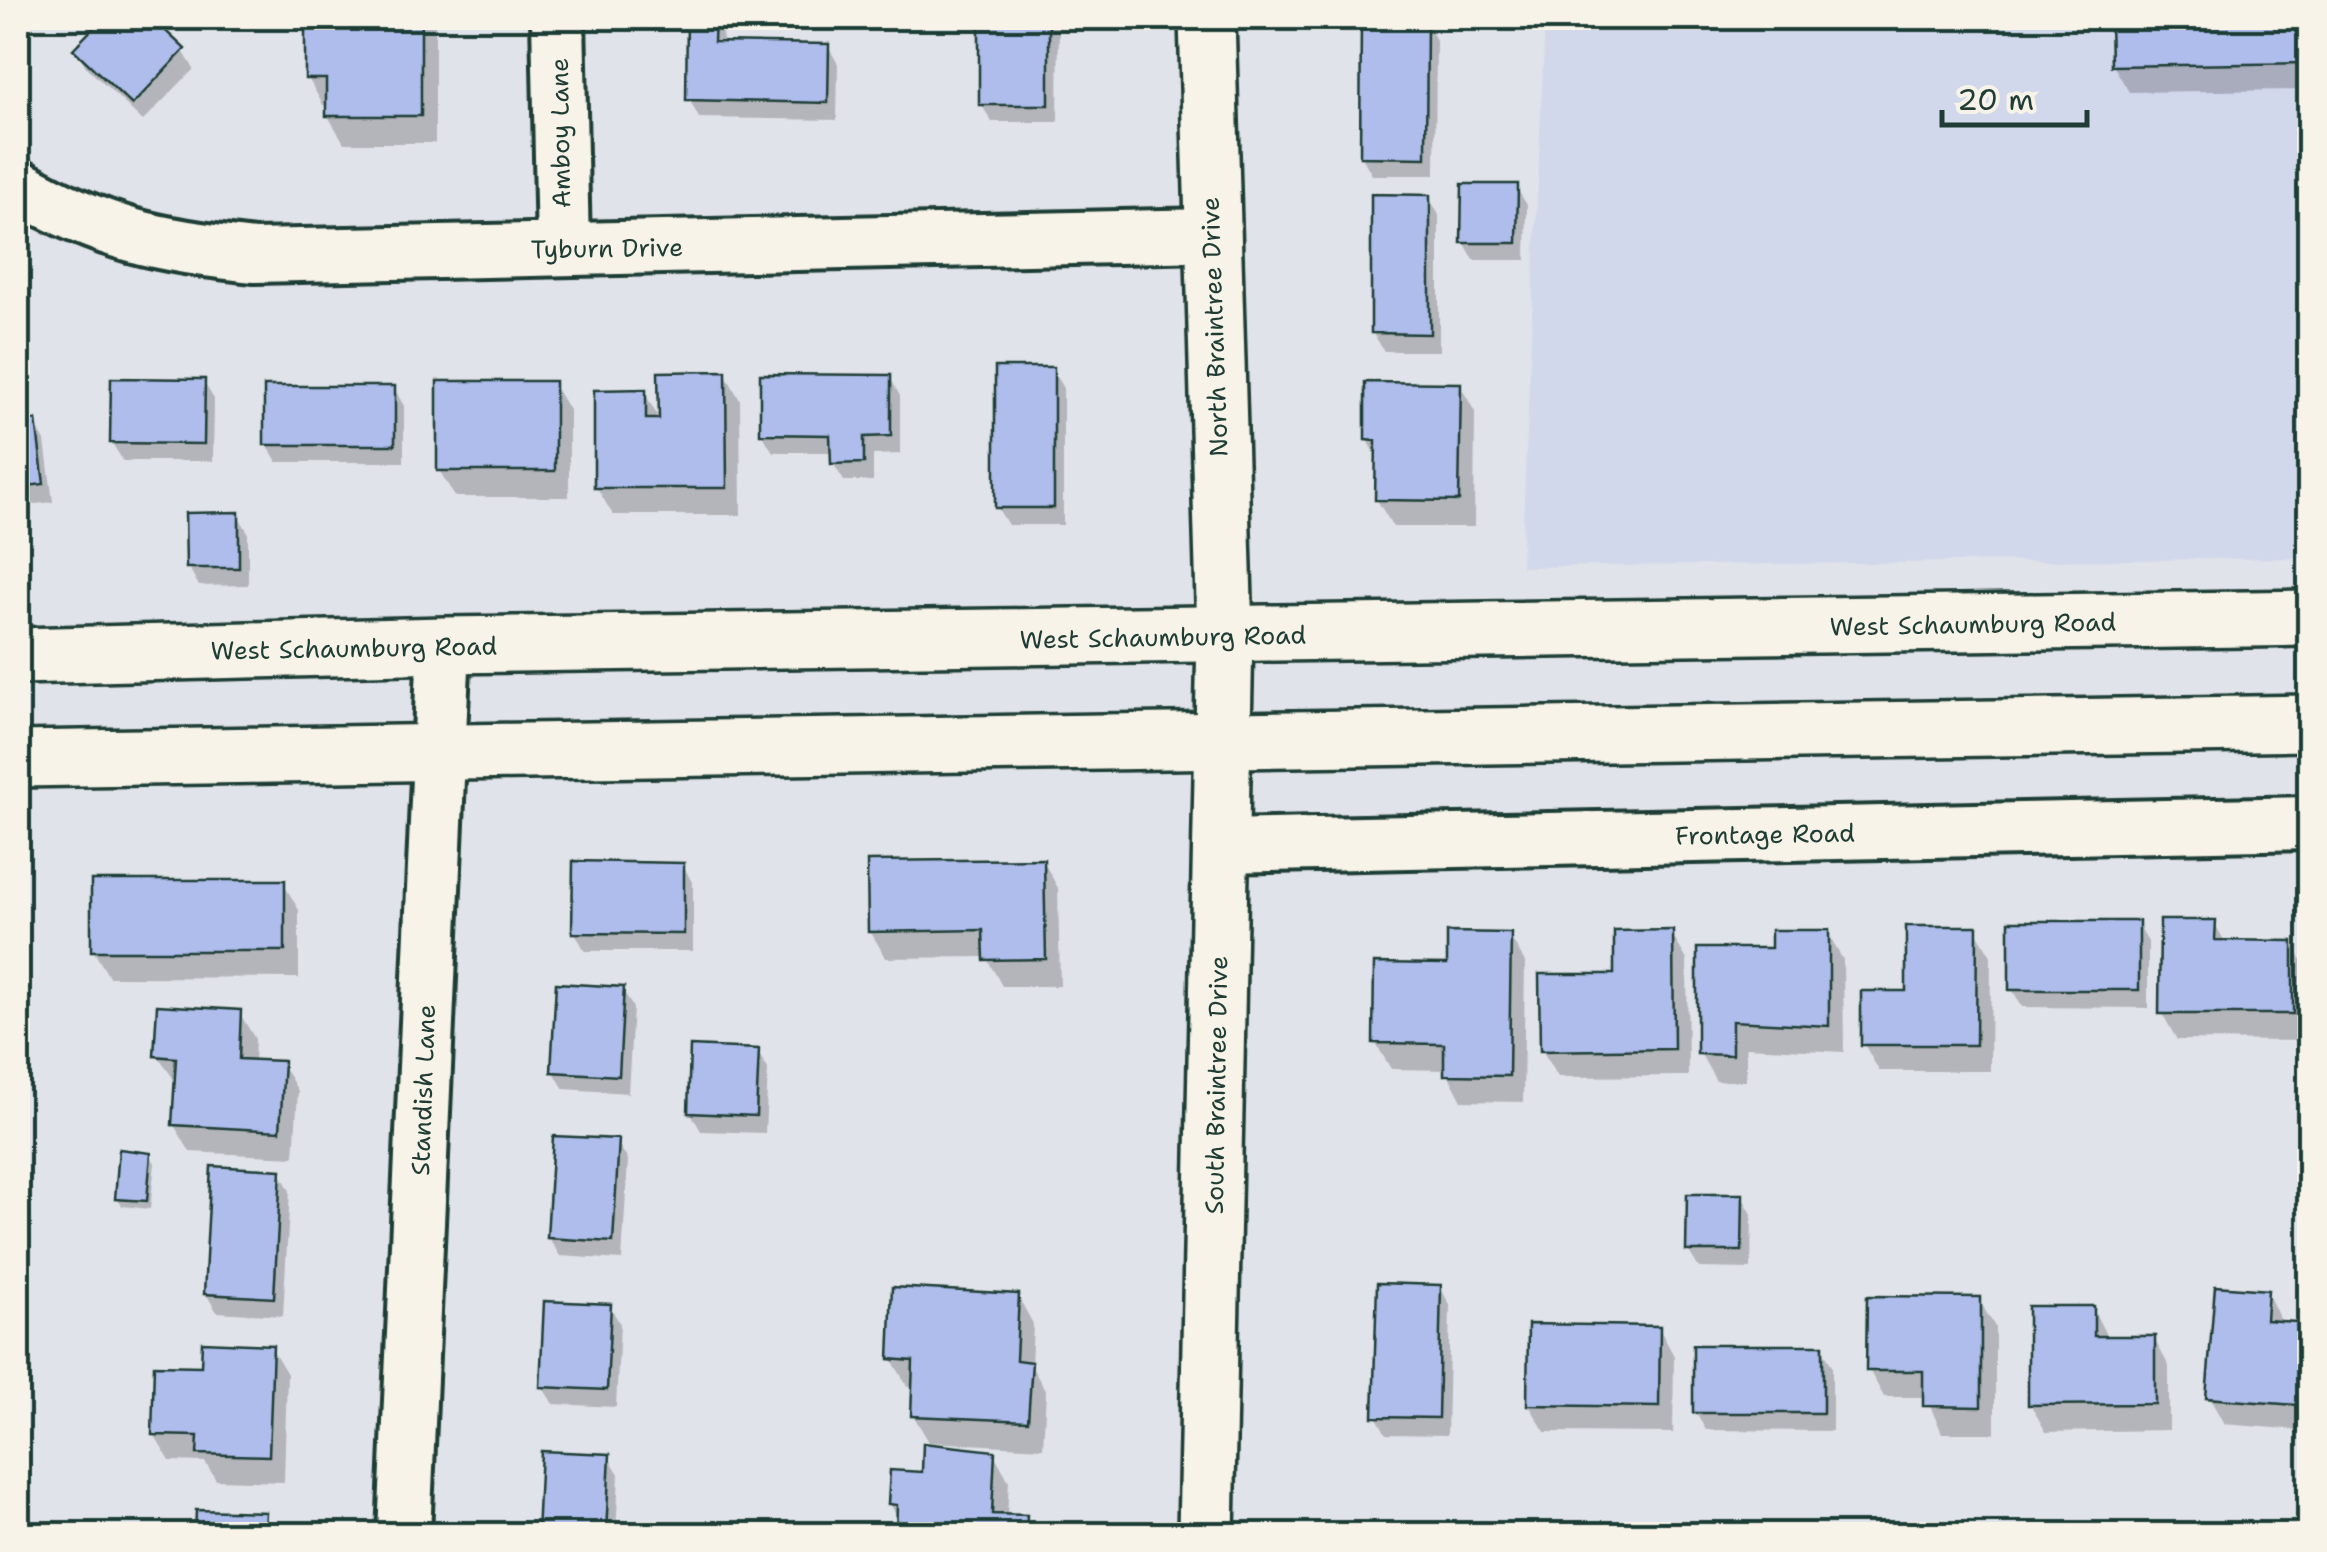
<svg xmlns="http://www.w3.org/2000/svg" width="2327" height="1552" viewBox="0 0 2327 1552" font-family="'Shantell Sans',sans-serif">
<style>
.built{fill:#d2d8eb}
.shadow{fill:#0003}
.building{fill:#afbded;stroke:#1f3d34;stroke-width:2.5}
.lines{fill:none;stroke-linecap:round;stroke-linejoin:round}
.minor-casing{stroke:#1f3d34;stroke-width:60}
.tertiary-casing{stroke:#1f3d34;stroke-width:62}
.secondary-casing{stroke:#1f3d34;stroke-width:62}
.minor{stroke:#f7f3e8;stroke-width:52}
.tertiary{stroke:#f7f3e8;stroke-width:55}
.secondary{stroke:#f7f3e8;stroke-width:55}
.labels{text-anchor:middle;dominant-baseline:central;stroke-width:10;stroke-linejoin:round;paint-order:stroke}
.street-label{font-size:25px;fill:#1f3d34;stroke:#f7f3e8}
</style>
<rect width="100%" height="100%" fill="#e1e3ea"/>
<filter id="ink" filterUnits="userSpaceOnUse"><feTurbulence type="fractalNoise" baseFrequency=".01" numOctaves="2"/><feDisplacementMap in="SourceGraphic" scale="20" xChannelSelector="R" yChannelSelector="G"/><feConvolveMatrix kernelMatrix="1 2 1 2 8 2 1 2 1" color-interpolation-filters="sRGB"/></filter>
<g filter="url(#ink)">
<path class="built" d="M1545,18h764v540l-788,9z"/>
<path class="shadow" d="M106,18h43l34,33 11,18 -51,52 -56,-53 -11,-18z
M364,18h71v125h-91l-16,-27v-11h-5l-15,-27 56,-52z
M690,18h29l5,27 104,1 10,18 -1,56 -138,-2 -10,-19z
M982,18h77l-1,104h-66l-11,-18z
M2113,18h197v72l-181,2 -16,-27z
M1426,22l10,18 -1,135h-63l-10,-18z
M1516,187l11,18 -1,55h-52l-10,-18z
M1429,197l10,18v136h-55l-11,-18z
M1052,370l11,18v137h-55l-11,-18z
M725,373l15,27 1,115h-128l-16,-27 47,-96 17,30z
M890,377l10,19v58l-27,1v26h-29l-11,-18v-11h-60l-11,-18z
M203,381l11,18 -1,62h-90l-11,-18z
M553,383l16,27v87h-114l-16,-27z
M1460,385l15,27 -1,115h-81l-16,-27 1,-41 -11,-19z
M394,388l10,18v56h-127l-10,-18z
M35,423l10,18 8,61 -35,4v-81z
M237,514l11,18v53l-49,1 -10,-18z
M1043,861l15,27 2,98h-58l-16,-29 -100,1 -16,-27z
M683,865l10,19v67h-108l-10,-18z
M283,883l16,27v68l-190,-1 -16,-27z
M2137,923l11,19v66l-126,-1 -10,-18z
M2214,923l12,20h66l16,27 -1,71 -130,-1 -15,-27z
M1975,929l16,27 -1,115h-111l-15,-27z
M1671,933l16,27 1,116 -130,1 -16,-27 74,-74z
M1828,933l15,27 1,92 -98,-5v34h-30l-16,-28 74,-102z
M1509,935l16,27 -2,140 -61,-1 -16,-31 -55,-1 -16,-27 74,-76z
M623,990l10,18 -5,85 -64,-4 -11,-18z
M239,1012l16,27 -1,23 28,2 16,27 -4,66 -104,-5 -16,-27 3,-42 -20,-27z
M757,1051l11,18 -3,64 -64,-2 -11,-19z
M617,1142l11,18 -6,100 -62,-4 -11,-18z
M150,1155l5,8 -5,46 -28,-3 -5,-8z
M280,1172l10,19 -7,125 -66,-4 -11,-18z
M1742,1196l10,18 -1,55 -52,-1 -11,-18z
M1440,1287l10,18 -3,130 -61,-1 -10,-18z
M2267,1292l15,32 28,2v105l-86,-7 -15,-27z
M1018,1296l15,28 -2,42 15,25 -3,57 -114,-6 -16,-27 1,-29h-7l-16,-28z
M1979,1300l16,27v106h-53l-16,-36h-42l-15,-27z
M610,1306l10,18 -4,83 -63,-3 -11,-18z
M2093,1309l15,30h46l15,27v64l-123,2 -16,-28z
M1659,1328l15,28 -1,77 -128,-1 -16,-27z
M271,1347l16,27 -3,108 -68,-2 -11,-18 -35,-1 -16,-27 50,-65z
M1822,1348l10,18v65l-126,-1 -11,-18z
M544,1453l64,3 11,18 -3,60h-77z
M994,1454l15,27 -2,36h18l10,17h-137l1,-15 -9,-15 34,-29z
M198,1512l67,3 10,19h-77z"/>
<path class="building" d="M103,18h49l33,31 -53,56 -59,-56z
M362,18h59v98h-95v-37h-21v-56h57z
M687,18h28l-1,24 115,2 -1,59 -142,-3z
M979,18h70v87h-70z
M2110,18h200v45l-199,3z
M1361,19l66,1 -1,138 -66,-1z
M1462,184h56l-1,59h-56z
M1371,194l59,1v139l-59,-1z
M995,367h59v141h-59z
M726,371l1,117h-133v-98l52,-1v30h13l-1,-47z
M760,374l131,1v61l-27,1v26l-33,1 -1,-29 -70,-1z
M111,378l94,1 -1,65 -94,-1z
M437,381h118v90h-118z
M1365,382l96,1 -2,118 -84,-1 1,-59 -11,-1z
M264,386h131v59h-131z
M36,420l8,64 -26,3v-65z
M239,512v56h-53l-1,-55z
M1044,859l2,100 -62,1 -1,-30 -115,2 -1,-71z
M573,861l111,2v71l-112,-1z
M91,880h194v71h-194z
M2160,920h56l-1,20 78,1v73h-134z
M2009,921h130v69h-130z
M1906,926h71l-1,119h-115v-54h45z
M1673,930l1,119 -134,2 -1,-77h75v-43z
M1771,930h58v96l-97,-5v34l-35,-1v-106h74z
M1447,932l64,1 -2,143 -65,-1v-31l-71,-1 1,-80 73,1z
M556,983l68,4 -5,89 -68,-4z
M157,1005l84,5 -2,49 45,2 -4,70 -108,-6 4,-67 -22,-2z
M690,1046l69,3 -3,67 -68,-3z
M553,1136l66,3 -6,103 -66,-4z
M119,1149l32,4 -4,48 -32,-2z
M211,1166l70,4 -7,128 -70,-4z
M1687,1194h56l-1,57h-56z
M1377,1283l64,2 -3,133 -65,-1z
M2215,1286l53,4 -2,30 44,3v83l-104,-8z
M892,1287l127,7 -3,66 16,2 -4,59 -117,-5 2,-55 -24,-2z
M1867,1296l114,1v110l-58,-1v-35h-57z
M544,1301l67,3 -4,86 -67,-3z
M2028,1306h66v30h61v68l-127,1z
M1528,1324l132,2 -1,81 -132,-2z
M202,1342l71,3 -4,111 -72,-2 1,-18 -46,-1 2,-70 47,1z
M1693,1345h130v68h-130z
M923,1443l72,8 -3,63 35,1 -1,19h-130l1,-29 -9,-1 2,-34 32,2z
M541,1451l69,3 -4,80h-69z
M196,1510l70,2 -1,22h-70z"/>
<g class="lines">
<defs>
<path id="minor" d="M558,18l5,230
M18,186c87,49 138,59 236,70l956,-21
M1221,846l1089,-23
M404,1534l40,-889"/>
<path id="tertiary" d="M1206,1534l19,-898 -18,-618"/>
<path id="secondary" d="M18,656l426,-11 1866,-27
M18,759l2292,-36"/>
</defs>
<use href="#minor" class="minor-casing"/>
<use href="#tertiary" class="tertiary-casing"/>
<use href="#secondary" class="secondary-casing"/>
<use href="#minor" class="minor"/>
<use href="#tertiary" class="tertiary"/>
<use href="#secondary" class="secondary"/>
</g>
</g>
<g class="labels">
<g class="street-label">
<text transform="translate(560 133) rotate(-91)">Amboy Lane</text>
<text transform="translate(607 248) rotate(-1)">Tyburn Drive</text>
<text transform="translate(1214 327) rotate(-92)">North Braintree Drive</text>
<text transform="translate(1973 624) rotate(-1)">West Schaumburg Road</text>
<text transform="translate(1163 637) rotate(-1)">West Schaumburg Road</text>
<text transform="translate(354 648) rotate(-1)">West Schaumburg Road</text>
<text transform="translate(1765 834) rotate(-1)">Frontage Road</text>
<text transform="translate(1216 1085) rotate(-89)">South Braintree Drive</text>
<text transform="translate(423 1090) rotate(-88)">Standish Lane</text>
</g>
</g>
<rect width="2327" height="1552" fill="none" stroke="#f7f3e8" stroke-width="60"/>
<rect x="30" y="30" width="2267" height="1492" fill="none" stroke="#1f3d34" stroke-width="4" filter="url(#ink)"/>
<path d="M1942 110v15h145v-15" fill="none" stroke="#1f3d34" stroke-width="5"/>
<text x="1957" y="110" font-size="30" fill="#1f3d34" stroke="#f7f3e8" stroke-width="8" paint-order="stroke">20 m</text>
</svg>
